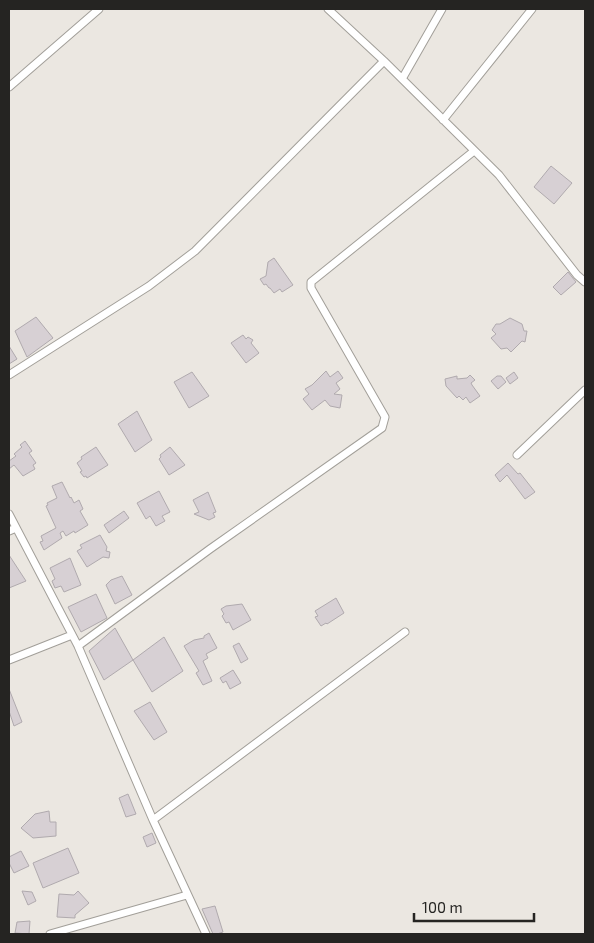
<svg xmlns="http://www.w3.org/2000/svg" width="594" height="943" viewBox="0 0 594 943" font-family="'Exo 2',sans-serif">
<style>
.building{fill:#d7d0d4;stroke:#b0aaae}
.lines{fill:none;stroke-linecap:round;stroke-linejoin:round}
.minor-casing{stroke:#a29f99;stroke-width:9}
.minor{stroke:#fff;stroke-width:7}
</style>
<rect width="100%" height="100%" fill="#ebe7e1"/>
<path class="building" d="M551,166l21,17 -18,21 -20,-17z
M274,258l19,27 -11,7 -2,-3 -6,4 -4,-5h-1l-3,-4 -2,1 -4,-6 6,-3 2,-14z
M568,272l8,10 -15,13 -8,-8z
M36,317l17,21 -26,19 -12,-26z
M510,318l12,6 2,7h3l-2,11 -3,-1 -11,11 -4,-4 -6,1 -10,-11 5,-4 -4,-4 4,-6h4z
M243,335l3,4 2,-2 5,3 -2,3 8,10 -13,10 -15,-20z
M9,346l8,13 -8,5z
M326,371l4,6 8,-6 5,7 -7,5 4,6 -6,5 8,1 -2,13 -10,-2 -5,-6 -13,10 -9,-11 6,-5 -4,-5 7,-4z
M192,372l17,24 -20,12 -15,-26z
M514,372l4,6 -8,6 -4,-6z
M470,375l5,5 -4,3 1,2 8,11 -10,7 -4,-6 -3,3 -4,-4 -2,2 -11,-12 -1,-7 12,-3v3l10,-1z
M497,376h4l5,6 -8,7 -7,-8z
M137,411l15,29 -17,12 -17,-28z
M25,441l7,10 -3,2 7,10 -3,2 2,4 -12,7 -9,-11 -5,4v-8l7,-5 -2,-2 8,-7 -2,-2z
M96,447l12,18 -21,13 -1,-2 -2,1 -4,-5 2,-1 -5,-8 5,-4 -1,-2z
M170,447l15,18 -16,10 -10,-16 2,-2 -1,-2z
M508,463l10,11 2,-1 15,19 -10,7 -18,-24 -7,7 -5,-7z
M62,482l8,16 1,-1 3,6 5,-3 4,9 -3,2 8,14 -13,8 -1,-2 -8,5 -3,-5 -3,2 2,5 -18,12 -4,-8 3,-1 -2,-5 15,-8 -10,-22 2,-1 -1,-2 10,-5 -5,-12z
M159,491l11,21 -8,4 3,5 -9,5 -6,-10 -4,3 -9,-16z
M208,492l8,20 -3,1 2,4 -6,3 -15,-6 5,-2 -6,-12z
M124,511l5,7 -20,15 -5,-8z
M100,535l7,12 -1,4 4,1 -1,6 -6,-1 -16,10 -10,-16 5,-3 -2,-3z
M9,555l17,26 -17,7z
M70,558l11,27 -17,7 -3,-6 -6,2 -3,-7 3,-2 -5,-11z
M122,576l10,19 -17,9 -9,-19 5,-5z
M96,594l11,24 -26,14 -13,-25z
M336,598l8,15 -17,11 -1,-1 -5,3 -6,-9 3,-1 -3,-5z
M242,604l9,16 -18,10 -4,-8 -3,1 -4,-7 2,-2 -3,-5 5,-3z
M115,628l18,32 -29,20 -15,-29z
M209,633l8,15 -11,6 2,4 -5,3 9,20 -9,4 -7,-12 3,-2 -15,-25 10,-6 10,-2v-2z
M164,637l19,34 -31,21 -19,-32z
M239,643l9,16 -7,4 -8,-17z
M233,670l8,13 -11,6 -4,-8 -3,2 -3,-5z
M9,689l13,33 -8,4 -5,-15z
M150,702l17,30 -13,8 -20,-29z
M128,794l8,20 -10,3 -7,-19z
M49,811l1,11h6v14l-23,2 -12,-10 14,-14z
M152,833l4,10 -9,4 -4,-10z
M68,848l11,25 -36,15 -10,-25z
M21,851l8,15 -15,7 -5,-10v-6z
M22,891l10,1 4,9 -8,4z
M78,891l11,12 -14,12v3l-18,-1 2,-23 15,1z
M215,906l8,26 -6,2h-4l-11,-25z
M30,921l-1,13 -14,-1 2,-11z"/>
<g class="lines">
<defs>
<path id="minor" d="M328,9l56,52 115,114 78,100 8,7
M402,79l40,-70
M9,87l90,-78
M443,120l89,-111
M9,375l140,-89 46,-35 189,-190
M517,455l68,-65
M9,514l69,132 75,174 53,114
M9,531l7,-3
M78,646l132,-97 172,-121 3,-11 -74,-129v-6l163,-131
M9,660l63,-25
M153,820l252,-188
M50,934l137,-39"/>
</defs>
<use href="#minor" class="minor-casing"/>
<use href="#minor" class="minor"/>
</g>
<rect width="594" height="943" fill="none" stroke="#252422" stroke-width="20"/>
<path d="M414 913v8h120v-8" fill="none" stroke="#252422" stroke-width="2.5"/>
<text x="422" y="913" font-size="15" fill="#252422" stroke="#ebe7e1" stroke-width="4" paint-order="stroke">100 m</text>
</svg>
